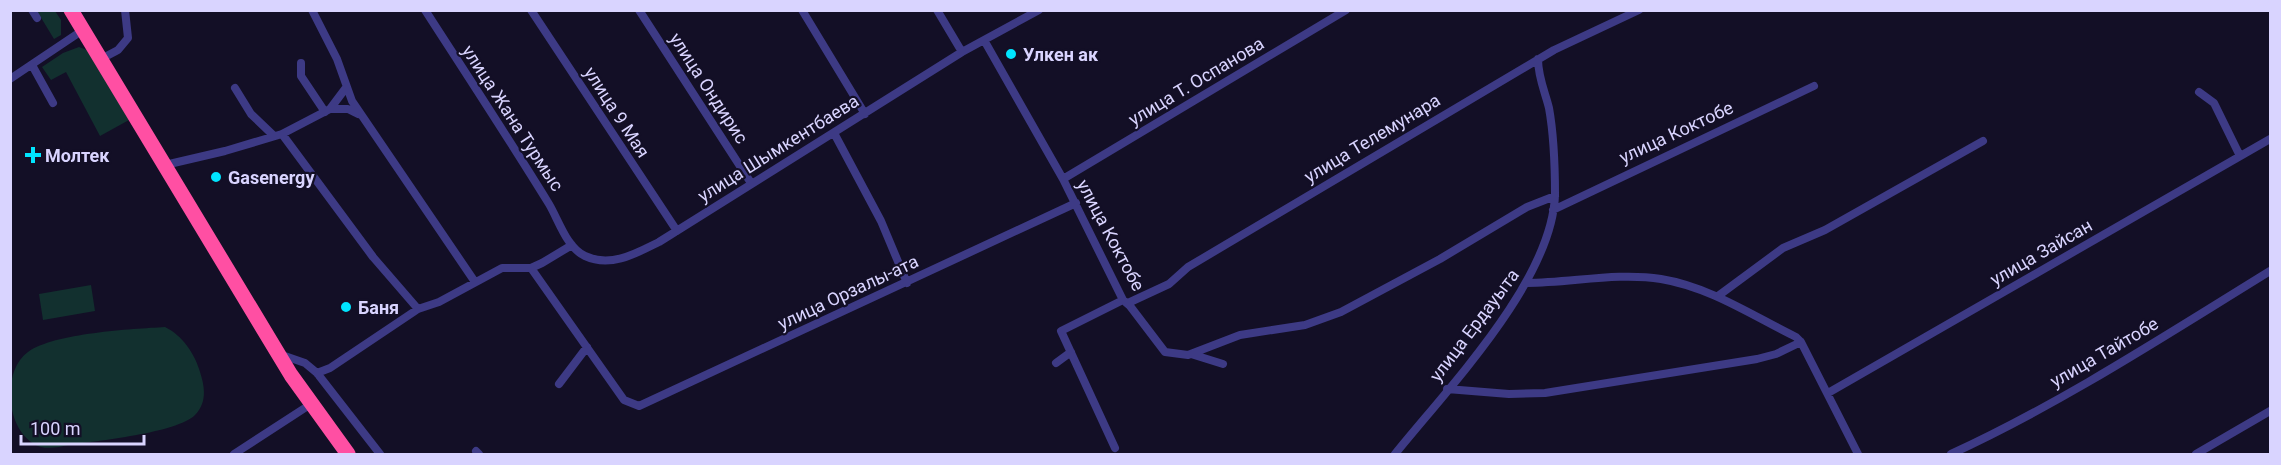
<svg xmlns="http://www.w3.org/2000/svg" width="2281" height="465" viewBox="0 0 2281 465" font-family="Roboto,sans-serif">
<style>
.green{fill:#12302f}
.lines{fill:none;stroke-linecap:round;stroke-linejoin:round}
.street{stroke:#3d3a85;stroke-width:8}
.highway{stroke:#ff4fa3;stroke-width:15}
.poi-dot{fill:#00e5ff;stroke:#130f26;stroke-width:2}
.labels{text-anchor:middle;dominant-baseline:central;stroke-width:4.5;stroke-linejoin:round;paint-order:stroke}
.poi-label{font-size:18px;font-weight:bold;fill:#d9d4ff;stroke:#130f26;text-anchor:start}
.street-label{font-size:18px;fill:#d9d4ff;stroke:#130f26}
</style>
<rect width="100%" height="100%" fill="#130f26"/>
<path class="green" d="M37,11h18l6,9v15l-7,4z
M79,47l8,3 42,70 -29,16 -34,-64 -15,8 -9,-13 21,-14z
M91,285l4,26 -52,9 -4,-26z
M165,327c17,8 30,27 35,45 5,15 7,31 -5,43 -18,18 -99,26 -127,30 -8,2 -18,4 -27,2 -35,-11 -41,-75 -13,-95 26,-19 104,-23 137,-25z"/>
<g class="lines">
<path class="street" d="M32,10l5,8
M312,10l25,49 15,42 123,181
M425,10c42,65 84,129 124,194 10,17 18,44 36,52 26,12 52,-3 74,-14l303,-190 77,-42
M531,10l146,221
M639,10l112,173
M802,10l63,104
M937,10l25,42
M984,40l79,139 60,121 7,6 35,46 23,3 52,-20 65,-10 36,-13 99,-53 87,-52 28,-11
M101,59l17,-9 10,-12 -3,-28
M301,63v13l24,36
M32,65l21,38
M10,79l73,-49
M235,88l16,26 23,22
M2199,92l15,11 26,53
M330,109h18l10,5
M834,133l47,88 26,62
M282,134l91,123 45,52
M165,165l60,-14 57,-17 48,-25 15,-20
M1063,179l283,-169
M1553,210l261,-124
M531,268l93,132 15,6 437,-203
M1527,283c44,0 90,-11 134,-4 49,8 92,37 135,58l5,5 57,112
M1718,296l65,-48 42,-18 158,-89
M1128,303l41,-19 19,-17 366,-217 85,-40
M279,354l26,9 12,10 63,81
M1191,354l32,10
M1056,363l15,-11
M317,373l13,-5 88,-59 21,-7 63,-34h29l11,-5 30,-18
M559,384l28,-37
M1447,389l62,5 36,-1 212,-34 19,-5 25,-12
M1828,393l442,-254
M1115,448l-54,-117 62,-31
M476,451l3,3
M234,454l77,-50
M1395,454c53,-66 157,-173 160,-259 0,-28 -1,-59 -6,-87 -4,-16 -11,-31 -11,-49
M1951,454c111,-51 215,-119 319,-183
M2196,454l74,-43"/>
<path class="highway" d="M71,10l220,365 57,79"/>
</g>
<g class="poi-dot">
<circle cx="1011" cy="54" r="6"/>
<path d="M30 146h6v6h6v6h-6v6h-6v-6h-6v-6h6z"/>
<circle cx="216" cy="177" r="6"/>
<circle cx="346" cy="307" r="6"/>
</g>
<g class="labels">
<g class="poi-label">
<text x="1023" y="54">Улкен ак</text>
<text x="45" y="155">Молтек</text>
<text x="228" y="177">Gasenergy</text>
<text x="358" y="307">Баня</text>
</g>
<g class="street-label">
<text transform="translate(1196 81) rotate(-31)">улица Т. Оспанова</text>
<text transform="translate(709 88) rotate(57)">улица Ондирис</text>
<text transform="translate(617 112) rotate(57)">улица 9 Мая</text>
<text transform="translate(513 118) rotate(57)">улица Жана Турмыс</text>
<text transform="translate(1676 132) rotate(-25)">улица Коктобе</text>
<text transform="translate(1372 138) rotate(-31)">улица Телемунара</text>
<text transform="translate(778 148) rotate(-32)">улица Шымкентбаева</text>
<text transform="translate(1111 235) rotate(62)">улица Коктобе</text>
<text transform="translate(2041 252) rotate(-30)">улица Зайсан</text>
<text transform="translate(848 292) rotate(-25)">улица Орзалы-ата</text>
<text transform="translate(1474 325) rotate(-53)">улица Ердауыта</text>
<text transform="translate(2104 352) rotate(-30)">улица Тайтобе</text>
</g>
</g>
<rect width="2281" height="465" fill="none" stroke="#d9d4ff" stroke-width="24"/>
<path d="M21 435v9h123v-9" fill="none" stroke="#d9d4ff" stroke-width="3"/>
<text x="30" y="435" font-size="18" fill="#d9d4ff" stroke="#130f26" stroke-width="4.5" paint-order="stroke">100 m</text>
</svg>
